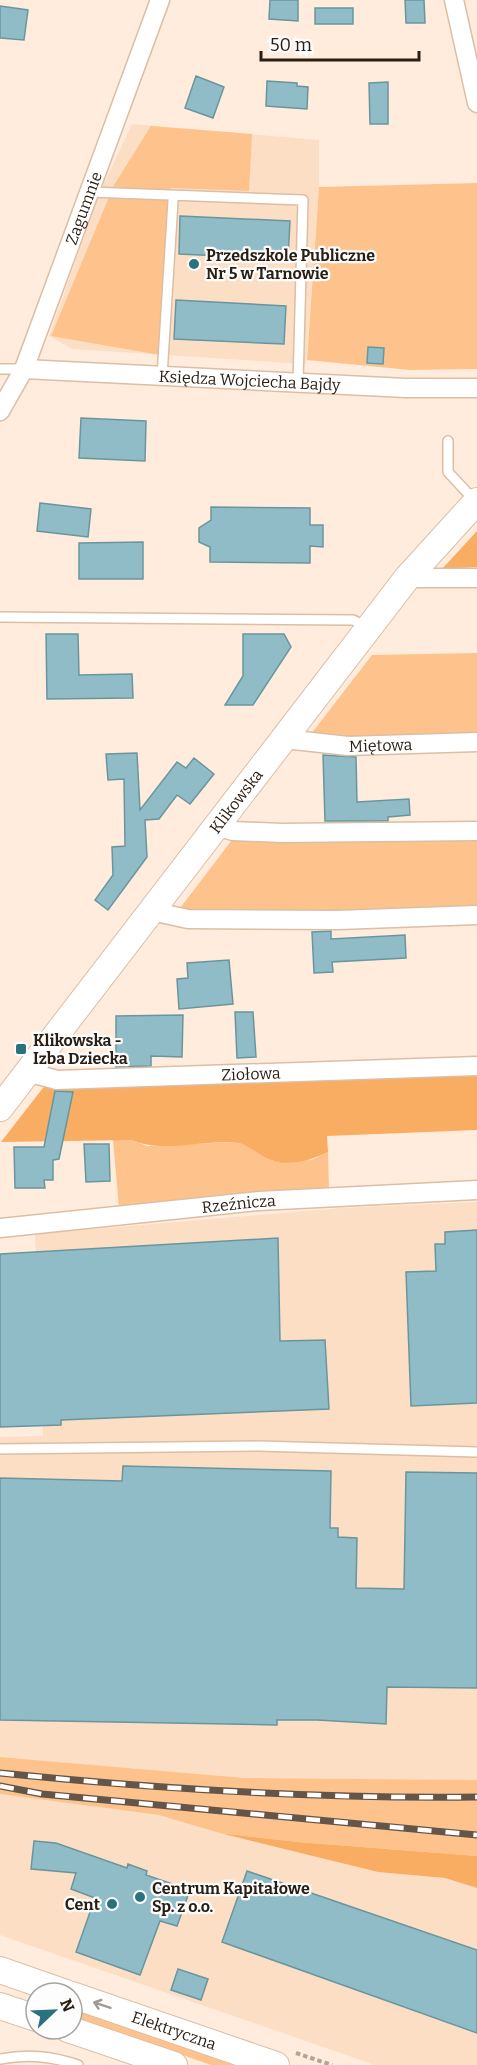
<svg xmlns="http://www.w3.org/2000/svg" width="477" height="2065" viewBox="0 0 477 2065" font-family="Bitter,serif">
<style>
.built{fill:#fcdec4}
.green{fill:#fec38c}
.forest{fill:#f8ad62}
.building{fill:#8fbcc6;stroke:#69969e;stroke-width:1.5}
.lines{fill:none;stroke-linecap:round;stroke-linejoin:round}
.lane-casing{stroke:#dcbea4;stroke-width:12}
.street-casing{stroke:#dcbea4;stroke-width:21}
.secondary-casing{stroke:#dcbea4;stroke-width:28}
.path{stroke:#b4a496;stroke-width:4;stroke-dasharray:4.5 3;stroke-linecap:butt}
.lane{stroke:#fff;stroke-width:9}
.street{stroke:#fff;stroke-width:18}
.secondary{stroke:#fff;stroke-width:26}
.rail-casing{stroke:#63554a;stroke-width:7}
.rail{stroke:#fdfdfd;stroke-width:4.5;stroke-dasharray:14;stroke-linecap:butt}
.oneway{stroke:#9f9a95}
.poi-dot{fill:#2b727f;stroke:#fdfdfd;stroke-width:2}
.labels{text-anchor:middle;dominant-baseline:central;stroke-width:4.5;stroke-linejoin:round;paint-order:stroke}
.street-label{font-size:16px;fill:#291e14;stroke:#fdfdfd}
.poi-label{font-size:16px;font-weight:bold;fill:#291e14;stroke:#fdfdfd;text-anchor:start}
</style>
<rect width="100%" height="100%" fill="#ffecdc"/>
<path class="built" d="M132,124l187,16v47l-13,177 -233,-15 -24,-13 51,-144z
M477,1202v578l-232,-2 -245,-21v-320l43,-1 -8,-202 306,-26z
M0,1794l159,21 219,57 67,6 32,10v177h-102l-375,-130z"/>
<path class="green" d="M151,126l101,8 -3,57 -78,-3 -11,167 -109,-19 63,-151z
M477,183v186l-67,1 -103,-10 12,-173z
M477,653v83l-128,4 -38,-6 61,-79z
M235,836h242v73l-158,5 -142,-2z
M113,1140h18l16,6 88,-4 20,6 18,13 39,-1 16,-8 1,36 -210,20z
M0,1757l245,21 232,2v76l-180,-14 -77,-9 -61,-18 -159,-21z
M72,2004l174,61h-35l-139,-49z"/>
<path class="forest" d="M477,531v36l-35,2z
M477,1074v56l-150,6 1,16c-16,8 -37,14 -54,9 -15,-4 -25,-18 -42,-19 -35,-1 -68,11 -101,-2l-130,2 45,-58z
M220,1833l77,9 180,14v32l-32,-10 -67,-6z"/>
<path class="building" d="M270,0h28v21l-29,-2z
M405,0h19l1,23h-19z
M0,6l28,4 -4,30 -24,-2z
M315,8h38v16h-38z
M196,76l28,11 -11,31 -28,-10z
M267,81l30,2v3l11,1 -1,22 -41,-3z
M388,82v42h-18l-1,-41z
M180,216l110,5 -2,38 -109,-5z
M176,300l110,6 -2,38 -110,-5z
M368,347l16,1 -1,16 -16,-1z
M81,418l65,3 -1,40 -66,-3z
M40,503l51,6 -3,28 -51,-6z
M211,507l99,1v17h13v22l-13,-1v17l-100,-1v-15l-11,-5v-14l12,-8z
M143,542v37h-64v-36z
M46,634h32l1,41 53,-1 1,24 -86,1z
M243,634h41l7,13 -38,58h-28l18,-29z
M137,753l3,57 37,-48 9,6 8,-10 20,16 -24,30 -13,-9 -18,24 -14,1 2,37 -39,53 -13,-10 18,-25 -1,-28 13,-1 -1,-67 -16,1 -2,-26z
M323,755l33,2 1,45 52,-3 1,16 -22,2v4h-63z
M331,931v8l74,-4 1,23 -74,4 1,10 -19,1 -2,-41z
M229,960l4,44 -54,5 -2,-30 11,-1 -1,-15z
M235,1012h18l3,45 -19,1z
M183,1015l-1,42 -31,-1v10l-35,1v-51z
M55,1091l18,1 -14,67 -6,1v20h-9l1,8h-30l-1,-41h30z
M84,1144h25l1,37 -24,1z
M477,1230v173l-66,3 -5,-134 30,-1 -1,-27h10v-12z
M278,1238l2,103 45,-1 4,69 -268,11v5l-61,2v-173z
M123,1466l208,5 -1,57h8v9l19,1 -1,50 48,1 2,-117 71,1v215l-90,-1 -1,37 -69,-4h-40v5l-277,-5v-242l122,3z
M34,1841l22,2 71,25 1,-4 19,7 -1,4 44,15 -13,36 -17,-5 -20,54 -64,-23 19,-54 -24,-9 5,-16 -45,-4z
M247,1871l230,79v83l-255,-91z
M178,1969l30,10 -7,21 -30,-10z"/>
<g class="lines">
<defs>
<path id="lane" d="M90,192l213,8 -5,183
M0,369h24
M162,376l11,-175
M448,441v31l26,28
M0,617l353,3 15,7
M0,1449l258,-3 219,6
M0,2059c28,-5 51,-3 78,6"/>
<g id="street">
<path d="M454,0l23,103"/>
<path id="s1" d="M24,369l382,19h71"/>
<path id="s2" d="M0,411l24,-42 136,-369"/>
<path d="M407,578h70"/>
<path id="s3" d="M285,739l63,7 129,-4"/>
<path d="M216,826l17,5 49,2 195,-2"/>
<path d="M151,911l37,8 150,1 139,-5"/>
<path id="s4" d="M27,1072l30,8 420,-14"/>
<path id="s5" d="M0,1228l259,-27 218,-11"/>
</g>
<g id="secondary">
<path id="s6" d="M0,1108l407,-530 70,-77"/>
<path d="M0,1970l66,23"/>
<path id="s7" d="M72,1995l204,70"/>
<path d="M0,2006l36,12"/>
<path d="M68,2029l106,36"/>
</g>
</defs>
<use href="#lane" class="lane-casing"/>
<use href="#street" class="street-casing"/>
<use href="#secondary" class="secondary-casing"/>
<path class="path" d="M296,2053l36,12"/>
<use href="#lane" class="lane"/>
<use href="#street" class="street"/>
<use href="#secondary" class="secondary"/>
<defs>
<path id="rail" d="M0,1773c159,16 317,26 477,24
M0,1786l42,8 435,41"/>
</defs>
<use href="#rail" class="rail-casing"/>
<use href="#rail" class="rail"/>
</g>
<defs><path id="oneway-shaft" d="M-6 0H5M1.5-3L5.5 0L1.5 3" fill="none" stroke-width="1.6" stroke-linecap="round" stroke-linejoin="round" transform="scale(1.5)"/></defs>
<use class="oneway" href="#oneway-shaft" transform="translate(102 2005) rotate(-161)"/>
<g class="poi-dot">
<circle cx="194" cy="264" r="6"/>
<rect x="15" y="1043" width="12" height="12" rx="3"/>
<circle cx="140" cy="1897" r="6"/>
<circle cx="112" cy="1904" r="6"/>
</g>
<g class="labels">
<g class="street-label">
<text stroke="none"><textPath href="#s2" startOffset="220">Zagumnie</textPath></text>
<text stroke="none"><textPath href="#s1" startOffset="226">Księdza Wojciecha Bajdy</textPath></text>
<text stroke="none"><textPath href="#s3" startOffset="96">Miętowa</textPath></text>
<text stroke="none"><textPath href="#s6" startOffset="387">Klikowska</textPath></text>
<text stroke="none"><textPath href="#s4" startOffset="225">Ziołowa</textPath></text>
<text stroke="none"><textPath href="#s5" startOffset="240">Rzeźnicza</textPath></text>
<text stroke="none"><textPath href="#s7" startOffset="108">Elektryczna</textPath></text>
</g>
<g class="poi-label">
<text x="206" y="255">Przedszkole Publiczne<tspan x="206" dy="18">Nr 5 w Tarnowie</tspan></text>
<text x="33" y="1040">Klikowska -<tspan x="33" dy="18">Izba Dziecka</tspan></text>
<text x="152" y="1888">Centrum Kapitałowe<tspan x="152" dy="18">Sp. z o.o.</tspan></text>
<text x="100" y="1904" text-anchor="end">Cent</text>
</g>
</g>
<g transform="translate(54 2011) rotate(67)"><circle r="28" fill="#fdfdfd" stroke="#a8a4a0" stroke-width="1.5"/>
<path d="M0-4.5L10 22L0 15L-10 22Z" fill="#2b727f"/>
<text y="-9" font-size="16" font-weight="bold" text-anchor="middle" fill="#291e14">N</text>
</g>
<path d="M261 51v9h158v-9" fill="none" stroke="#291e14" stroke-width="3"/>
<text x="270" y="51" font-size="18" fill="#291e14" stroke="#fdfdfd" stroke-width="4.5" paint-order="stroke">50 m</text>
</svg>
